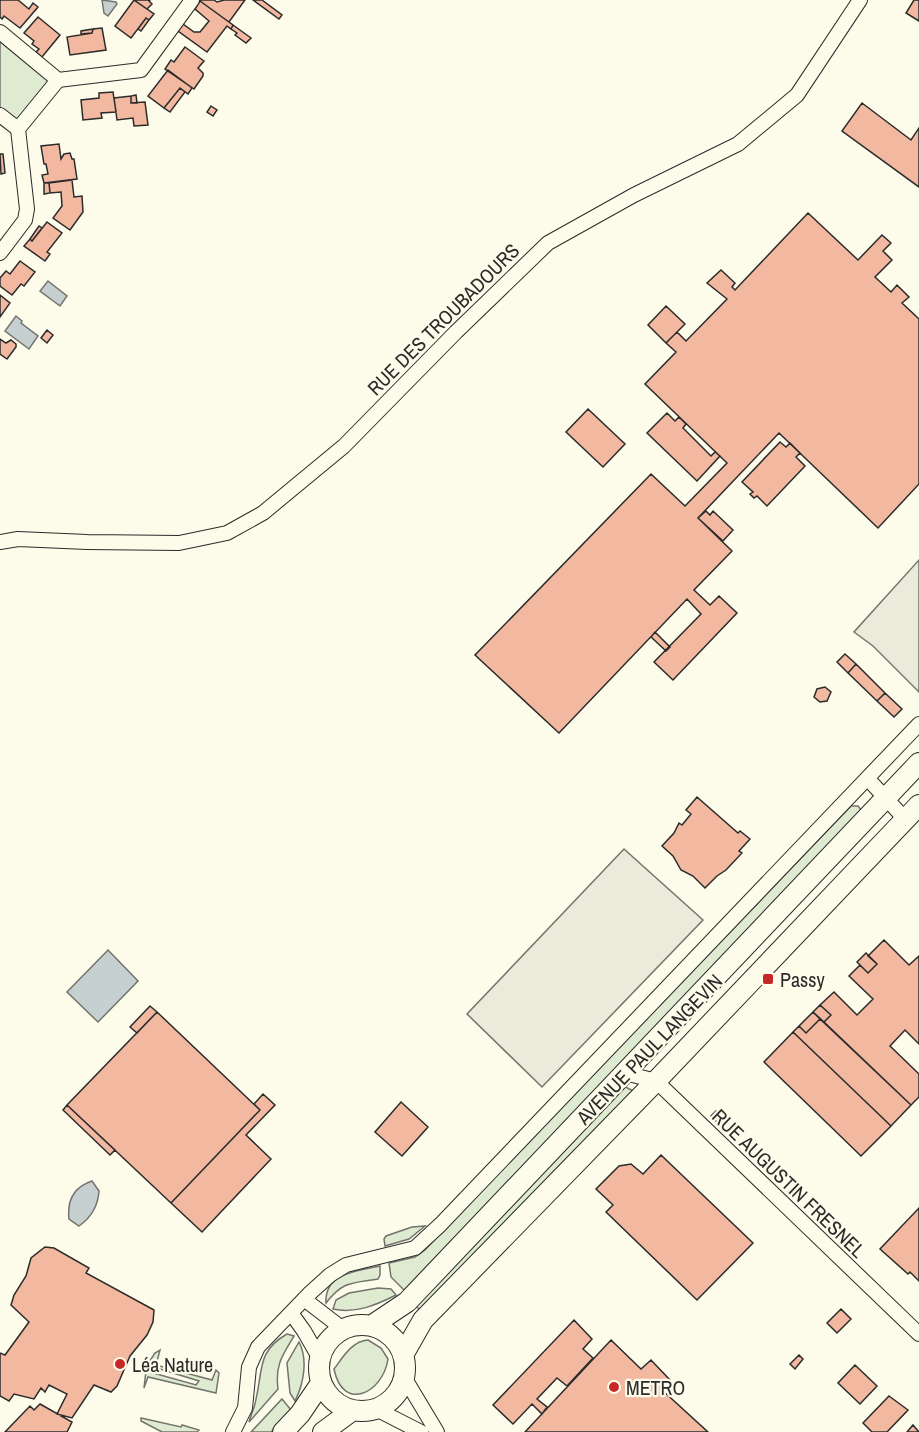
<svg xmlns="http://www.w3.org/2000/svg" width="919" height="1432" viewBox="0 0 919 1432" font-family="'Archivo Narrow',sans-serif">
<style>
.green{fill:#deebd1;stroke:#74746e;stroke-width:1.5}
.parking{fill:#eceadb;stroke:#74746e;stroke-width:1.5}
.water{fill:#c7d0d0;stroke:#74746e;stroke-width:1.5}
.building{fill:#f2b8a0;stroke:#2b2b2b;stroke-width:1.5}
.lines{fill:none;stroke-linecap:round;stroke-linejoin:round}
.street-casing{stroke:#2b2b2b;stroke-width:16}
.secondary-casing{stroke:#2b2b2b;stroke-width:22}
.street{stroke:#fdfbea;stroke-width:14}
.secondary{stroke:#fdfbea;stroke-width:20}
.poi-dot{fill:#c62828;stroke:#fdfbea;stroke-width:2}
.labels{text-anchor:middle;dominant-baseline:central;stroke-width:4.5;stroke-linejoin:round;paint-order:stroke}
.street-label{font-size:20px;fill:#2b2b2b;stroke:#fdfbea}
.poi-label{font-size:20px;fill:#2b2b2b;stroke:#fdfbea;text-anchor:start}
</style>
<rect width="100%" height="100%" fill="#fdfbea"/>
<path class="green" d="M0,32l58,48 -40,49 -18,-14z
M851,806h7l3,4 -2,8 -455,472 -13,-13 -2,-14 26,-6 10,-7z
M622,1085l13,7 -215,218 -4,-4 170,-178z
M425,1226l-16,13 -24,7 -1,-7 2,-3 26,-9z
M380,1266v9l-2,4c-26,4 -35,2 -52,24 -2,-30 31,-32 54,-37z
M378,1288l13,1 5,6c-20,10 -40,19 -63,14l3,-9 13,-7z
M287,1334l7,2c-12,20 -19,29 -16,53l-29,33c2,-8 6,-15 7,-23 7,-29 1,-48 31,-65z
M368,1340l13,8 7,11c-5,34 -45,54 -54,10 9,-12 18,-28 34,-29z
M299,1342c9,17 5,41 -4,59l-5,-8 -3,-30z
M160,1350l-4,15 56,15 4,-10 3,3 -3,20 -68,-16 -4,11 2,-17 50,14 3,-4 -52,-16 8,-12z
M282,1399l9,11 -20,22h-20z
M141,1418l40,9 1,-2 17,5 -2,2h-35l-21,-11z"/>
<path class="parking" d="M919,560v132l-46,-46 -19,-14z
M624,849l79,71 -161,167 -75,-73z"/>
<path class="water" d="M102,0l14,2 1,2 -9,12 -4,-3z
M48,281l19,15 -7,10 -20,-15z
M16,316l6,5 -1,2 17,13 -9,13 -24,-18z
M108,950l30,31 -40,41 -31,-30z
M92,1181l7,10c-1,15 -7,26 -20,35l-10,-7c-2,-18 5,-32 23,-38z"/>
<path class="building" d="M0,0h18l11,9 4,-6 5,4 -18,21 -16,-12 -2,3 -2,-2z
M134,0h16l-1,1 3,3 -5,5z
M134,0l20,14 -5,6 -3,-2 -15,20 -16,-12z
M201,0h13l3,2 7,-2h21l-16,22 -29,-21z
M253,0h9l20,15 -3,4z
M914,0h5v21l-13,-8z
M200,1l33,24 -2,4 -4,-3 -20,26 -29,-21 5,-7 11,8h6l9,-11 -14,-12z
M38,17l22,18 -18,22 -6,-5 3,-3 -7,-5 2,-3 -10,-8z
M146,18l3,2 -8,11 -3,-2z
M233,25l18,13 -5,5 -11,-8 2,-2 -6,-4z
M102,28l4,22 -36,5 -3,-18 25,-4 1,-4z
M93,29l-1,4 -11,1v-3z
M185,47l19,14 -6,7 5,5v3l-9,13 -29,-20 6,-9 3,2z
M168,70l24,18 -4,6 -8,-6 -16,20 -16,-12z
M180,88l5,4 -15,20 -6,-4z
M113,92l3,20 -15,1 1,5 -19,2 -2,-20 18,-2v-5z
M136,95l1,8h-6v-7z
M131,96v7l14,-1 3,23 -14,1 -1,-8 -16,2 -3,-22z
M862,103l49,37 8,-12v59l-77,-56z
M211,106l6,4 -4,6 -6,-4z
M59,144l2,15 3,-5 6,-1 2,6h2l3,20 -33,4 -2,-8 6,-1 -2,-10h-2l-3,-18z
M0,154h3l2,19 -4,1z
M72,180l2,17 8,-1 1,16 -13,18 -17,-12 9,-12 -1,-14 -11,1 -1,-10z
M44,183h5l1,10 -6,1z
M808,213l50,47 24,-25 9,8 -8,8 9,9 -17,17 16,15 6,-7 12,12 -7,6 17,16v165l-41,44 -99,-95 -81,85 34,33 -38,39 16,15 9,-9 18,17 -64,67 -19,-18 47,-48 -14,-15 -128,134 -84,-78 176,-181 34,32 42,-43 -82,-79 31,-32 -10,-9 11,-11 9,9 41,-42 -20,-16 14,-13 14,13 -3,4 3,3z
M47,222l15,11 -15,19 3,2 -5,7 -21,-15 6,-7 2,2z
M39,226l3,2 -10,13 -2,-2z
M20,261l15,11 -11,14 -3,-2 -9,11 -12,-9v-8l6,-7 4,3z
M0,295l10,8 -10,14z
M666,306l19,18 -19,19 -18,-18z
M47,330l6,5 -6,8 -6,-5z
M0,339l6,4 5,-3 5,4v3l-9,12 -7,-5z
M588,409l37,35 -22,23 -37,-35z
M667,413l8,8 4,-4 7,7 -3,4 28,28 4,-4 5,4 -23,25 -50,-48z
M780,442l6,5 4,-4 10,10 -4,4 9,9 -38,40 -10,-10 -3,2 -4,-4 3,-2 -11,-10z
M706,511l4,4 3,-4 20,19 -10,11 -25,-23z
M655,632l15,15 -4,4 -15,-14z
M845,654l11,10 -8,9 -11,-11z
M856,664l29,29 -8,8 -29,-28z
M825,687l6,5 -4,9 -7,1 -6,-5 3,-8z
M885,693l17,16 -8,8 -17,-16z
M697,797l41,36 2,-2 10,8 -11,12 3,2 -16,17 -9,6 -12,12 -12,-12 -12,-6 -8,-14 -11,-10 12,-13 5,-10 3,2 9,-11 -5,-4z
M884,940l25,25 10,-9v88l-14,-14 -15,16 29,28v23l-8,8 -87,-83 7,-7 -11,-10 14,-13 23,23 16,-16 -24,-23 11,-11 8,8 9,-9 -9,-8z
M866,953l11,11 -9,9 -11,-11z
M820,1005l11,10 -7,7 -11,-10z
M150,1006l7,6 -20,21 -7,-6z
M157,1012l103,98 -89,93 -104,-98z
M813,1012l7,7 -14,14 -7,-7z
M820,1019l91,86 -20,21 -98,-94 6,-6 7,7z
M793,1032l98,94 -30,30 -97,-94z
M263,1094l12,11 -29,30 25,24 -69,73 -31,-29 89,-93 -6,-6z
M401,1102l27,25 -26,29 -27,-24z
M67,1105l48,45 -5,5 -47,-45z
M716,1111l7,7 -5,5 -7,-7z
M661,1155l92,88 -56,57 -91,-88 7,-7 -17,-16 23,-23 12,-2 12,10z
M919,1208v73l-9,-9 -2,2 -28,-25z
M45,1247l9,1 35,20 -3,5 68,37 -1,12 -6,13 -17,21 -13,30 -6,6 -17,-7 -22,33 -15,-4 10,-20 -18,-9 -4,7 -4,-4 -7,11 -20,-5 -5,7 -9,-5v-43l5,2 24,-33 -18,-17 3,-10 12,-19 5,-18z
M841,1309l10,10 -14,14 -10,-10z
M574,1320l18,19 -9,10 10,9 -26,28 -10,-8 -20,21 10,8 -5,7 -10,-10 -19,20 -20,-19z
M611,1340l30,29 10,-9 19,20 -9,9 47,43h-183z
M799,1355l4,4 -8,10 -5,-5z
M855,1365l22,21 -17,18 -22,-21z
M889,1396l19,14 -21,22h-15l-9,-9z
M40,1404l32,18 -5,10h-62l25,-26 4,4z
M913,1425l6,7h-12z"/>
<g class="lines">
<defs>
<path id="street" d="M0,32l58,48
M0,115l18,14
M18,129l40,-49 83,-10 51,-70
M0,253l25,-33 2,-11 -9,-80
M0,542l18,-3 69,3 92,1 48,-10 36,-20 81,-67 112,-114 92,-89 86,-48 104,-51 59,-49 63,-95
M868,779l38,41
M625,1073l31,8 263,253
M304,1299l39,30
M291,1313l13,18 16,28
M404,1377l33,55
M376,1409l45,23
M233,1432l12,-24 4,-41 9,-20 51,-53 21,-19 16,-10 69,-17 25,-23 479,-501"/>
<path id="secondary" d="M319 1368a43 43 0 1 1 86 0a43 43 0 1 1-86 0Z
M371,1326l36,-24 512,-539
M403,1355l20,-35 233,-239 263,-276
M283,1432l17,-18 21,-31
M323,1432l30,-22"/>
</defs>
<use href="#street" class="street-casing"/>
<use href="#secondary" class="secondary-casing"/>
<use href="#street" class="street"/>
<use href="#secondary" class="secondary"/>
</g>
<g class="poi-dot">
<rect x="762" y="973" width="12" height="12" rx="3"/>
<circle cx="120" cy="1364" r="6"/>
<circle cx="614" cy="1387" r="6"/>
</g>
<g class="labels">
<g class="street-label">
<text transform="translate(443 319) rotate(-45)">RUE DES TROUBADOURS</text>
<text transform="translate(649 1049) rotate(-46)">AVENUE PAUL LANGEVIN</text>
<text transform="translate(789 1183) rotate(44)">RUE AUGUSTIN FRESNEL</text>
</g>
<g class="poi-label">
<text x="780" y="979">Passy</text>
<text x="132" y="1364">Léa Nature</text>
<text x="626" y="1387">METRO</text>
</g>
</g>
</svg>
